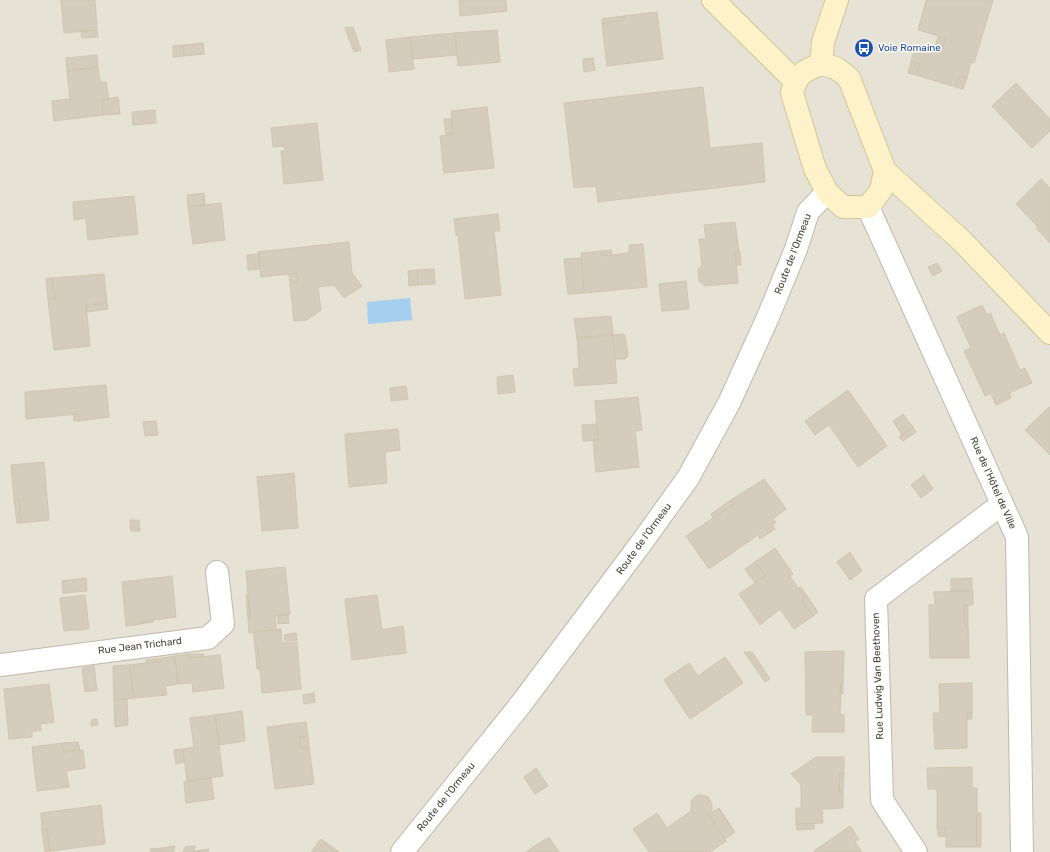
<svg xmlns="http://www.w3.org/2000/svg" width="1050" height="852" viewBox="0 0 1050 852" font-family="Rubik,sans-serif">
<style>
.residential{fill:#e7e2d6}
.water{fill:#a6ceee}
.building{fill:#d5ccbe;stroke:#cfc5b1}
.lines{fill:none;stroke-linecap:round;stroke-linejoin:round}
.street-casing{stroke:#bfb8ab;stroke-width:24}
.secondary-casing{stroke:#d2c599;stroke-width:24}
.street{stroke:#fff;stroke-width:22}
.secondary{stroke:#fdf2c9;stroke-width:22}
.labels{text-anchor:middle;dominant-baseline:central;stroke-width:3;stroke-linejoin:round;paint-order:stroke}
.transit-label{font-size:10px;fill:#164399;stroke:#fff;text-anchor:start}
.street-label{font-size:10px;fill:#474137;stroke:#fff}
</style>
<rect width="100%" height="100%" fill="#f3f0e8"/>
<path class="residential" d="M0,0h1050v852h-1050z"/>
<path class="water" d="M410,298l2,22 -44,4 -1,-22z"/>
<path class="building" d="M61,0h34l2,30 -33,3z
M459,0h47l1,11 -47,5z
M926,0h67l-19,63 -3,-1 -4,16 -8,-2 -3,11 -40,-12 3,-11 -8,-3 5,-16 25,7 5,-14 -28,-8z
M657,12l6,47 -56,7 -5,-43 22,-3v-4z
M624,16v4l-22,3v-4z
M353,27l8,23 -7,2 -9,-24z
M97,30l1,7 -16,1 -1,-7z
M497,30l3,32 -42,4 -3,-33z
M455,33l2,22 -44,4 -3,-22z
M938,36l8,2 -5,14 -7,-1z
M410,37l4,32 -25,3 -3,-32z
M203,43l1,11 -20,2 -1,-11z
M183,45l1,11 -11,1v-11z
M97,55l1,12 -31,4 -1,-13z
M593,58l2,12 -11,2 -1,-13z
M911,61l8,3 -3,11 -8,-2z
M98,67l2,15h6l3,17 -7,1 1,15 -49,6 -2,-20 18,-2 -3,-28z
M959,76l8,2 -4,11 -7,-2z
M1016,83l34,36v12l-18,17 -40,-42z
M703,87l7,61 52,-5 3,39 -167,20 -2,-16 -22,2 -10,-85z
M118,97l2,17 -17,1 -1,-15z
M487,107l7,61 -50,5 -4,-37 13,-2 -2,-23z
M155,110l1,13 -23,2 -1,-13z
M444,119h8l1,15 -7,1z
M317,123l6,57 -39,4 -3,-33h4l-1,-5 -11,1 -2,-19z
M1041,179l9,9v55l-14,-15 2,-1 -22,-23z
M204,193l1,12 -17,2 -1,-12z
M134,196l4,38 -50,6 -2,-22 -12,2 -1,-18z
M221,203l4,37 -32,4 -5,-37z
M498,214l2,17h-6l7,64 -36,4 -7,-64h-2l-2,-16z
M735,222l4,30h-4l3,31 -34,3v-1l-5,-4 -1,-12 4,-4 -3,-26h7l-2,-14z
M349,242l3,31 10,13 -18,12 -10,-13 -16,2 3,23 -14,10 -13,1 -4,-38 8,-1 -1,-9 -36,4 -3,-25z
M643,244l4,43 -63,6 -3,-40 21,-2v5l27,-3v-8z
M611,250l1,5 -10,1v-5z
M735,252h5l1,13h-5z
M259,254l1,15 -12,1 -1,-15z
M581,258l3,35 -16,1 -4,-35z
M937,263l5,8 -9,5 -5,-9z
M434,269l1,15 -17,1 -1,-15z
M417,270l1,15 -9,1 -1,-15z
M297,273l1,9 -8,1 -1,-9z
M104,274l3,29 -21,2 4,41 -36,4 -6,-51h7l-3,-21z
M52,278l3,21h-7l-2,-20z
M686,281l3,28 -27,2 -3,-27z
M107,303l1,6 -21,3 -1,-7z
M982,305l5,10 3,-2 10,22 4,-2 16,37 5,-2 7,15 -23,10 2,5 -15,7 -5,-12 -6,3 -21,-45 7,-3 -14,-31z
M611,316l2,19 -36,3 -3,-19z
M623,334l2,1 3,21 -3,3h-10l-2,-24z
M613,335l4,48 -42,3 -2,-17 6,-1 -2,-30z
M513,375l2,17 -17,2 -1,-17z
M106,385l3,32 -30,4 -1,-7 -52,5 -1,-27z
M406,386l2,13 -17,2 -1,-13z
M848,390l39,56 -29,21 -29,-42 -14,10 -10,-14z
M638,397l4,33 -7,1 4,36 -43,5 -3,-32h5l-3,-39z
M1049,407l1,1v47l-25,-25z
M73,414h5l1,7h-5z
M903,414l10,13 -11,8 -9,-14z
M156,421l2,14 -13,1 -2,-14z
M597,424l1,16 -15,1 -1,-16z
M913,427l3,5 -13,9 -4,-4z
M398,429l2,21 -15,2 2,31 -38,4 -4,-53z
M44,462l5,58 -28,3 -2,-24h-5l-3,-34z
M294,473l4,55 -36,3 -5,-54z
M924,475l9,14 -12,9 -10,-13z
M764,479l22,30 -13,10 3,3 -4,3 3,4 -15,10 -2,-4 -49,34 -23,-33 48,-32 -3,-4z
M14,499h5l2,24h-4z
M731,500l3,4 -21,14 -2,-4z
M130,520h9l1,11h-9z
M775,548l18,26 -3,2 15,22 -3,2 11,16 -19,13 -14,-20 -20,16 -21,-31 26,-18 -10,-14z
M850,552l12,19 -12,9 -13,-18z
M755,562l10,14 -10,7 -10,-14z
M285,567l5,47 -15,2 1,13 -27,4 -1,-15h2l-4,-47z
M172,576l4,41 -36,5v2l-14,2 -4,-44z
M86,578l1,13 -24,2 -1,-12z
M972,578v13h-21v-12z
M801,587l17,25 -5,4 -11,-16 3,-2 -6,-10z
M973,591v14h-9l1,21h3l1,32h-39l-1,-53h6l-1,-13z
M85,595l4,34 -25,2 -4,-33z
M246,595h3l1,23h-2z
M377,595l5,35 21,-4 3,27 -54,7 -7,-61z
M964,605l4,1v20h-3z
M288,615l1,8 -11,1v-8z
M153,620v2l-13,2v-2z
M281,629l1,14 15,-1 4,47 -39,4 -4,-47h-3l-2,-14z
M296,633l1,7 -12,1 -1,-6z
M255,646h3l2,23h-3z
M844,651l-1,31h-2l-1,32 4,1v17h-32l1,-17h-7l-1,-63z
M744,652h8l18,27 -5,3z
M189,654h14l1,3 -15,1z
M189,654v4l31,-3 4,33 -31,4 -1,-9 -14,1 -3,-28z
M175,656l3,28 -13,2 2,9 -33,3 -4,-33 32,-4v-3z
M725,657l18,26 -53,36 -26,-39 25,-17 9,13z
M162,658v3l-16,2v-3z
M130,665l4,33 -20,2 -1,-34z
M94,666l3,24 -12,2 -3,-24z
M841,682h2v12h-3z
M972,683v30h-5v35l-32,1 -2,-36h7l-1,-29z
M49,684l5,38 -14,2 1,6 -9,2v5l-23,2 -5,-50z
M314,693l1,9 -11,2 -1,-9z
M127,699l1,26 -13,2 -1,-27z
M242,711l3,30 -26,4 -4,-30z
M967,713h5v6l-5,1z
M215,715l8,61 -36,5 -4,-32 11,-2 -4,-29z
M97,719l1,6 -7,1v-6z
M306,722l2,14 -9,1 2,12 8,-2 5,37 -39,5 -8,-62z
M308,736l1,11 -8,2 -2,-12z
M78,742l2,8 -16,2 -2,-9z
M62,743l2,9 19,-2 2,18 -19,3 3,16 -32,4 -5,-44z
M183,749l1,13 -8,2 -2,-14z
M816,757h28v16h-4l-1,19h4v16l-21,1 1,14 -27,1v-16h5v-23l-10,-11z
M972,767v21h5v59h-31v-19h-9v-39h-9l-1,-21z
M536,768l12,18 -13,8 -11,-17z
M840,773h4l-1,19h-4z
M211,778l3,21 -28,4 -2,-21z
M697,795h5l6,2 2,3 2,5v5l-3,4 17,27 -16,11h-61l-16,-23 24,-16 10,15 24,-17v-10z
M101,805l4,39 -55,7 -3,-22 -5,1 -1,-17z
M719,808l16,24 -10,7 -16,-25z
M977,813h4v34h-4z
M796,824h18v5l-17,1z
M850,826l9,13 -4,3 7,10h-48v-1z
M937,828h9v9l-8,-1z
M47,829l3,22 -5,1 -3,-22z
M549,837l10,15h-33l4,-3z
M321,839l18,13h-28z
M175,846l-2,6h-11v-4z
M194,846h2l-3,5 16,-2 -1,3h-25l2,-5z
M162,848v4h-11l-1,-3z"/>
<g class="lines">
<defs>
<path id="street" d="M868,207l149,330 5,315
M0,665l208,-27 15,-14 -6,-52
M402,852l119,-148 121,-162 46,-64 41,-75 39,-86 28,-68 12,-37 19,-20
M916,852l-34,-52 -6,-201 126,-95"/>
<path id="secondary" d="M713,0l82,81
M821,64l15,4 13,10 36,93 -4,19 -13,17h-25l-16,-15 -12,-23 -23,-76c5,-19 11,-22 29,-29z
M821,64l2,-22 14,-42
M885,171l78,71 87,91"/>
</defs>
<use href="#street" class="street-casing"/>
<use href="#secondary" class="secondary-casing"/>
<use href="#street" class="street"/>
<use href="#secondary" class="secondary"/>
</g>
<defs>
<symbol id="bus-disc" viewBox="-11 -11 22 22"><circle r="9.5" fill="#1a4fb4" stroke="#fff"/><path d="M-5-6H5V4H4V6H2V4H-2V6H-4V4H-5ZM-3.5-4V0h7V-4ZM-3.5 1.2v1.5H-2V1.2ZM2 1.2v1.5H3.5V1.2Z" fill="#fff"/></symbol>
</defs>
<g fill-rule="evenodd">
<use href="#bus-disc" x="853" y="37" width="22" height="22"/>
</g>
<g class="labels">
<g class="transit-label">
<text x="878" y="48">Voie Romaine</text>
</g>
<g class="street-label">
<text transform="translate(793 254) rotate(-69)">Route de l'Ormeau</text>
<text transform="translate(993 483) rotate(66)">Rue de l'Hôtel de Ville</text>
<text transform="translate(644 539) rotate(-54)">Route de l'Ormeau</text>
<text transform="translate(140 646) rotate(-7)">Rue Jean Trichard</text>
<text transform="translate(878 676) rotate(-92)">Rue Ludwig Van Beethoven</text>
<text transform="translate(446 797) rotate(-51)">Route de l'Ormeau</text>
</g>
</g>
</svg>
